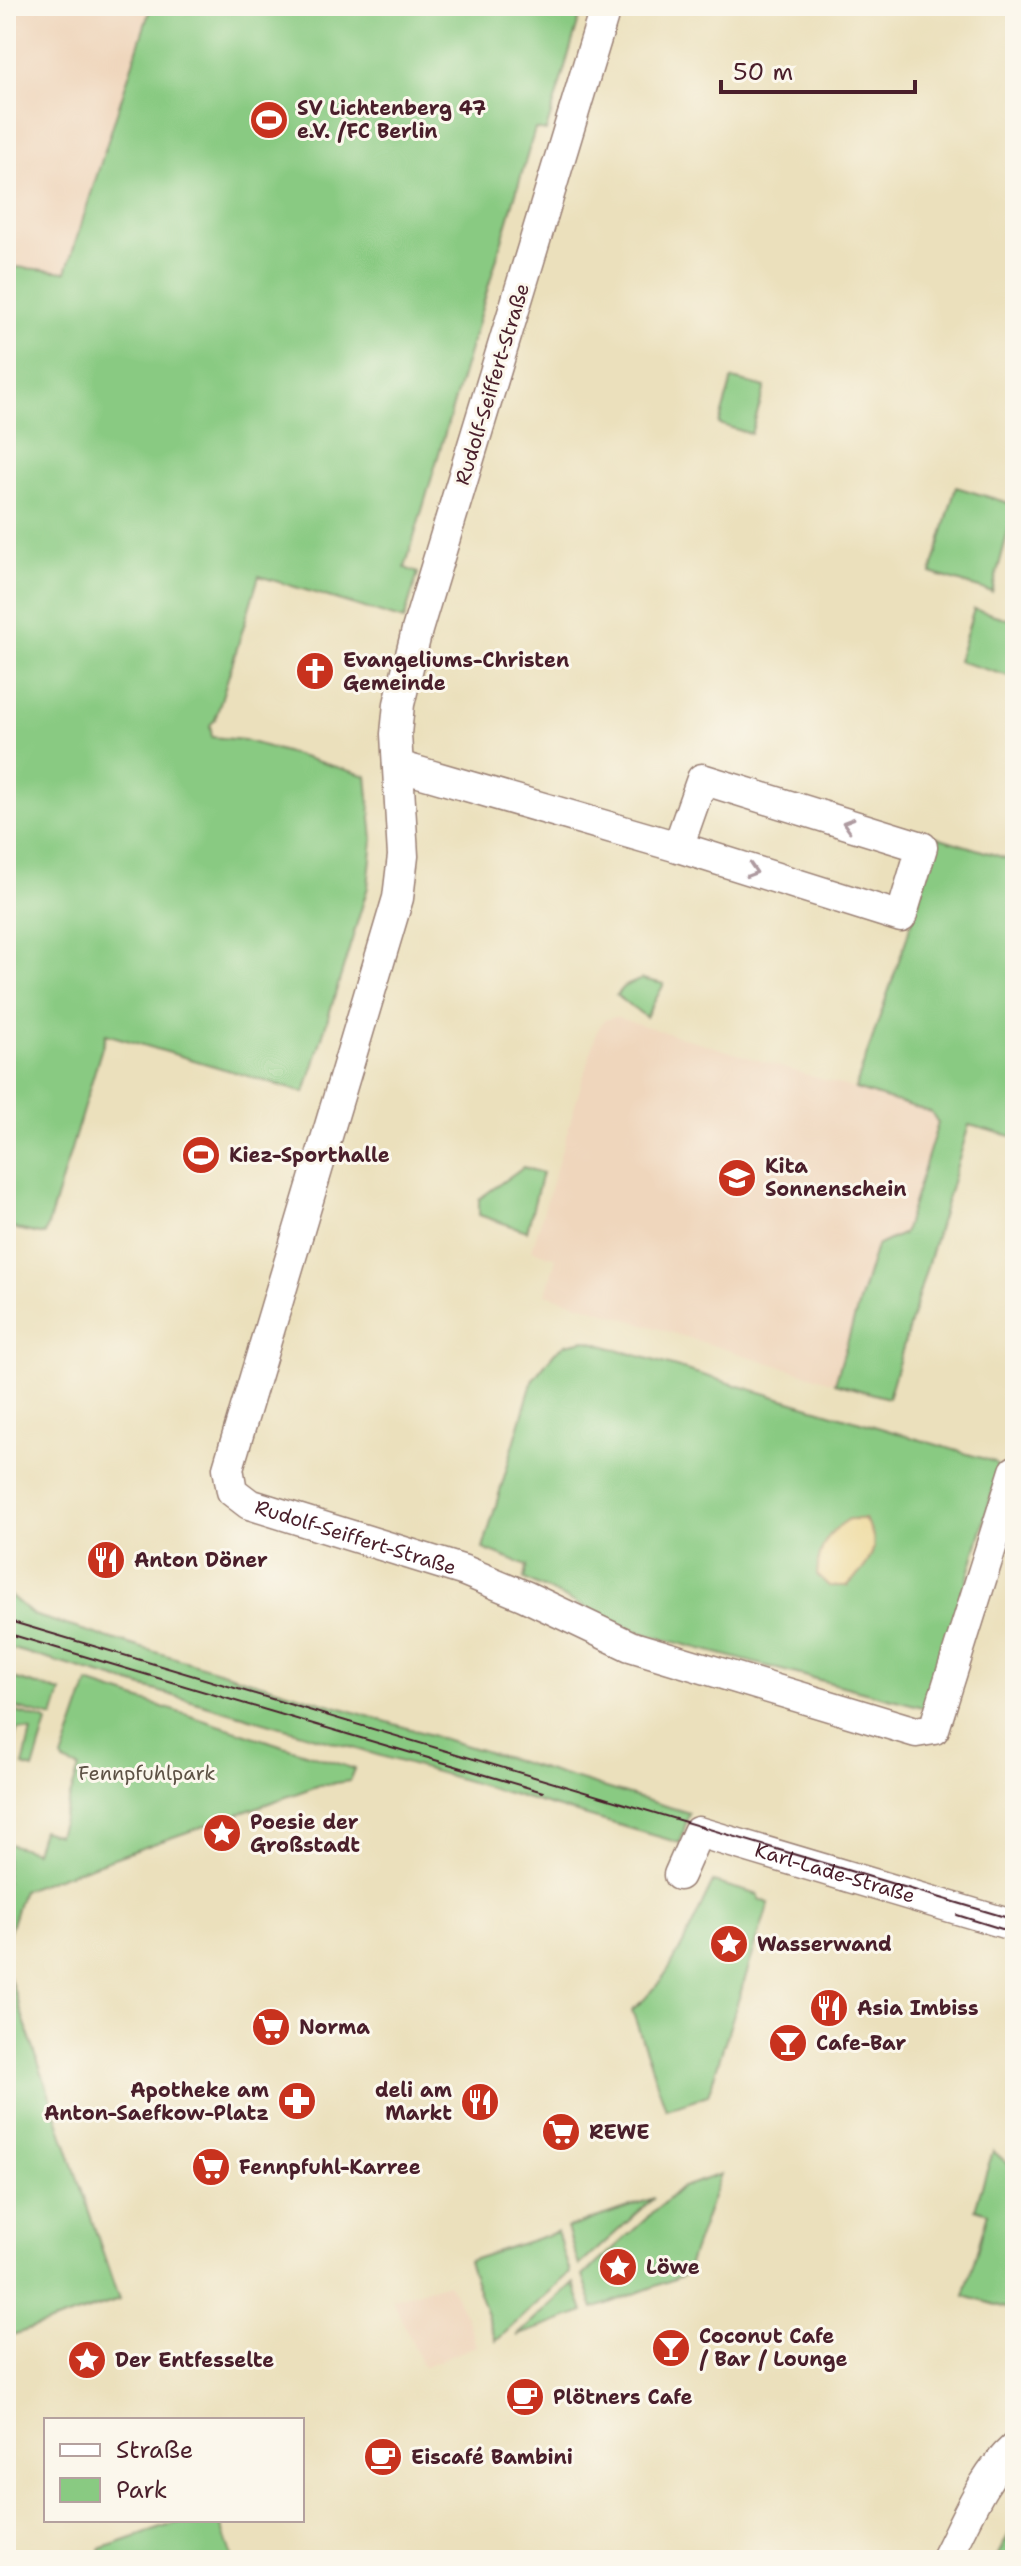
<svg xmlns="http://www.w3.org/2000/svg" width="1021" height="2566" viewBox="0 0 1021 2566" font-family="'Shantell Sans',sans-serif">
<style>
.built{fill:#efd6bc}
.green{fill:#89ca82;stroke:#6a7456;stroke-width:2}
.sand{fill:#eeda9e;stroke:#9c7c64;stroke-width:2}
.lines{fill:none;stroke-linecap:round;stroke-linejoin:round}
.minor-casing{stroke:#9a8074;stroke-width:33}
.minor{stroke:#fff;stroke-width:30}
.tram{stroke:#4a1f2b;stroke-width:2}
.oneway{stroke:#ae9aa0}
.labels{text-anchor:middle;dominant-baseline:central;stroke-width:6;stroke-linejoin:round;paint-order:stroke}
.poi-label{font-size:20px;font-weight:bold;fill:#4a1f2b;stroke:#fbf7ec;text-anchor:start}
.street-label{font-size:20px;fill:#4a1f2b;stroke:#fbf7ec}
.park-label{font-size:20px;fill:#5d5245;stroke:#fbf7ec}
</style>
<rect width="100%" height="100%" fill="#fbf7ec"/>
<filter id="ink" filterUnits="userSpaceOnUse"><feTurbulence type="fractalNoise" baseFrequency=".0125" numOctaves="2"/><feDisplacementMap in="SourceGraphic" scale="16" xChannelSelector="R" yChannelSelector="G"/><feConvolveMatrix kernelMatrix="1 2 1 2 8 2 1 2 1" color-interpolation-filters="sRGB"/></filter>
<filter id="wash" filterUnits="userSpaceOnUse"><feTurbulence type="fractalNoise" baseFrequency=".006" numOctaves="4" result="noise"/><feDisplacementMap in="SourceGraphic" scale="32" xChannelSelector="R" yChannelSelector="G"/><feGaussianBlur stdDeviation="1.8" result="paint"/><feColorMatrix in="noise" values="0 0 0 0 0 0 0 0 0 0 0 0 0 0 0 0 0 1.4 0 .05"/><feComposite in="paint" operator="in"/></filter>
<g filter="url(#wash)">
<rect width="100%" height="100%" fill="#ebe0bc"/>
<path class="built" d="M6,6h145l-85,267 -60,-7z
M615,1017l316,95 7,11 -34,110 -28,13 -41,137 -289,-89 10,-36 -24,-8 65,-219 7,-11z
M448,2283l18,33 10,30 -53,21 -31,-68z"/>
<path class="green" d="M151,6h432l-37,125 -11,-2 -130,439 13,5 -14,47 -145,-44 -44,144 -5,5 2,12 32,3 123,36 6,63 -5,48 -63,206 -199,-59 -61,201 -39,-8v-961l60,6z
M732,379l33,8 -14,47 -32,-10z
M956,487l59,18 -23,87 -61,-19z
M974,609l41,12v57l-57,-17z
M937,837l78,24v276l-46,-12 -81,273 -53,-15 41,-137 28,-13 34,-110 -7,-11 -76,-23 51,-149z
M642,979l22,5 -18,33 -30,-22 7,-8z
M523,1167l19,6 -15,58 -48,-16v-16z
M585,1340l410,122 4,7 -69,240 -278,-73 -21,-7 -107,-50 3,-13 -44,-17 50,-170 22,-27 11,-8z
M6,1592l27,23 656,198 -9,30 -674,-196z
M6,1676l55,16 -8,26 -47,-13z
M88,1683l267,86 -5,12 -30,4 -297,105 -17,53v-100l29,9 7,-22 16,5 21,-67 -15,-6 -2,-3z
M6,1709l38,11 3,3 -14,46 -10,-3 8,-35 -13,-2 -12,34z
M713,1882l46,13v4l10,4 -61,192 -42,14 -34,-99c41,-31 58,-83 81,-128z
M6,1967l113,333 -113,37z
M993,2151l22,19v119l-5,20 -46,-13 24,-83 -13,-4z
M721,2174l-36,101 -91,34 -11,-33 97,-88z
M654,2198l-75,68 -12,-38z
M557,2232l13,41 -74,68 -28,-80z
M574,2283l10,29 -67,24z
M185,2520h34l14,40h-130l-3,-11z
M1015,2523v37h-20z"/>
<path class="sand" d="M849,1519h15c21,26 4,48 -17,67h-18l-12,-11c2,-27 8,-41 32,-56z"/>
</g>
<g filter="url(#ink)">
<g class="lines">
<defs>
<g id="minor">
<path id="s1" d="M606,6l-189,624 -18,74 -3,30 7,122 -5,42 -170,570 4,23 17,13 216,67 60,25 105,50 286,86 18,-3 81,-258"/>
<path d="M398,766l280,81 223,70 21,-70 -220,-68 -24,68"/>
<path id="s2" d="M679,1875l19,-43 317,94"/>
<path d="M945,2560c20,-38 37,-84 70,-113"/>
</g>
</defs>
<use href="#minor" class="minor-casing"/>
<use href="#minor" class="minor"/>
<path class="tram" d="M6,1620l1009,300
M6,1633l537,159
M957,1915l58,18"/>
</g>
<defs><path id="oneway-chevron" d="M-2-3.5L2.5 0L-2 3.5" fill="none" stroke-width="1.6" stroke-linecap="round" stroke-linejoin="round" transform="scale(2)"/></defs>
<g class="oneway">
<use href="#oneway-chevron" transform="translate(848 824) rotate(-163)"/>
<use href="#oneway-chevron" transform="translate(752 871) rotate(17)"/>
</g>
</g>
<defs>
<symbol id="stadium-disc" viewBox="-11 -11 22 22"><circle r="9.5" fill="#c8321e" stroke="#fbf7ec"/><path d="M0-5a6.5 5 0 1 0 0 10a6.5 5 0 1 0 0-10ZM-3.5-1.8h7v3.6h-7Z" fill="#fff"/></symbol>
<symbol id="church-disc" viewBox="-11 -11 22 22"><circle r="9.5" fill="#c8321e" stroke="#fbf7ec"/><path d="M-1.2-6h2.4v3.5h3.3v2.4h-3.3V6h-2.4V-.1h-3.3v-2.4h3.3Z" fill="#fff"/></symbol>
<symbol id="school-disc" viewBox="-11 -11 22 22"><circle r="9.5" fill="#c8321e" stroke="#fbf7ec"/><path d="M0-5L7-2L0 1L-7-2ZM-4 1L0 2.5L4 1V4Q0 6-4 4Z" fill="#fff"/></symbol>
<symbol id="restaurant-disc" viewBox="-11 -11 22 22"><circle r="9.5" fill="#c8321e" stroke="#fbf7ec"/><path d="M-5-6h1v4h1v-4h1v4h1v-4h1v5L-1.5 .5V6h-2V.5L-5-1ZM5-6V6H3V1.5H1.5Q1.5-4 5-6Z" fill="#fff"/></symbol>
<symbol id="sight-disc" viewBox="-11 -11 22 22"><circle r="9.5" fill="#c8321e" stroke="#fbf7ec"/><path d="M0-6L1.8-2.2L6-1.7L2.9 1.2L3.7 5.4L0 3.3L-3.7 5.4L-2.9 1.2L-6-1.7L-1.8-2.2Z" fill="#fff"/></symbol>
<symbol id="supermarket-disc" viewBox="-11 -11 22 22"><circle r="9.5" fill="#c8321e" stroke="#fbf7ec"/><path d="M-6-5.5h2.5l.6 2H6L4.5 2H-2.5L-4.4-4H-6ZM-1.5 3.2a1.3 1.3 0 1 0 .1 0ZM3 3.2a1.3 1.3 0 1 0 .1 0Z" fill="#fff"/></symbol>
<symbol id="bar-disc" viewBox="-11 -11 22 22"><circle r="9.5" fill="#c8321e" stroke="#fbf7ec"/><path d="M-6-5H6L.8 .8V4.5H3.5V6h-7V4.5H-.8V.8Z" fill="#fff"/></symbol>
<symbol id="pharmacy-disc" viewBox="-11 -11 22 22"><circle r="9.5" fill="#c8321e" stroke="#fbf7ec"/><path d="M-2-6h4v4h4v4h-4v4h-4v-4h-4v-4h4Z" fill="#fff"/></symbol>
<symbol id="cafe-disc" viewBox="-11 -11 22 22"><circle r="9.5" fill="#c8321e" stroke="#fbf7ec"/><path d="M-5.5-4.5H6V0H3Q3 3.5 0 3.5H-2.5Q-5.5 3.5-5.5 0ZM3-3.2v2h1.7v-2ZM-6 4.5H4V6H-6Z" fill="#fff"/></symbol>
</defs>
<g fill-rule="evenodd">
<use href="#stadium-disc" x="247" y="98" width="44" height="44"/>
<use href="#church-disc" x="293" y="649" width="44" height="44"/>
<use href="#stadium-disc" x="179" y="1133" width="44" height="44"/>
<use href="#school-disc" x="715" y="1156" width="44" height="44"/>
<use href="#restaurant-disc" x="84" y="1538" width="44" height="44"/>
<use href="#sight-disc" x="200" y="1811" width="44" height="44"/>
<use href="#sight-disc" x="707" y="1922" width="44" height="44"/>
<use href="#restaurant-disc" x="807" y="1986" width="44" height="44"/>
<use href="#supermarket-disc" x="249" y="2005" width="44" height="44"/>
<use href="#bar-disc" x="766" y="2021" width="44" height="44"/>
<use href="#pharmacy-disc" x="275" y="2079" width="44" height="44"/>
<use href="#restaurant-disc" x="458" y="2080" width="44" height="44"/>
<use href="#supermarket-disc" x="539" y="2110" width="44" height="44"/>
<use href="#supermarket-disc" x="189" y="2145" width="44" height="44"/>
<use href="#sight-disc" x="596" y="2245" width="44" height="44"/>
<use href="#bar-disc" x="649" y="2326" width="44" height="44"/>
<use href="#sight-disc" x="65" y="2338" width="44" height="44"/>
<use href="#cafe-disc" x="503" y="2375" width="44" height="44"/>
<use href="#cafe-disc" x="361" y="2435" width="44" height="44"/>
</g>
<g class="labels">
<g class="poi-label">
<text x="297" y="108">SV Lichtenberg 47<tspan x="297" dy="23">e.V. /FC Berlin</tspan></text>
<text x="343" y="660">Evangeliums-Christen<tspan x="343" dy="23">Gemeinde</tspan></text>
<text x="229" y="1155">Kiez-Sporthalle</text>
<text x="765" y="1166">Kita<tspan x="765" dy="23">Sonnenschein</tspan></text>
<text x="134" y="1560">Anton Döner</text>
<text x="250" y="1822">Poesie der<tspan x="250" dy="23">Großstadt</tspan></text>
<text x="757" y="1944">Wasserwand</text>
<text x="857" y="2008">Asia Imbiss</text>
<text x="299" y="2027">Norma</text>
<text x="816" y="2043">Cafe-Bar</text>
<text x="269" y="2090" text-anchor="end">Apotheke am<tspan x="269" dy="23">Anton-Saefkow-Platz</tspan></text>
<text x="452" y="2090" text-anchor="end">deli am<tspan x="452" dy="23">Markt</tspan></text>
<text x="589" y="2132">REWE</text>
<text x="239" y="2167">Fennpfuhl-Karree</text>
<text x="646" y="2267">Löwe</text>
<text x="699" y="2336">Coconut Cafe<tspan x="699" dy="23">/ Bar / Lounge</tspan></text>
<text x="115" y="2360">Der Entfesselte</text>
<text x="553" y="2397">Plötners Cafe</text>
<text x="411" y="2457">Eiscafé Bambini</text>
</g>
<g class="street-label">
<text transform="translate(492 384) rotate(-73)">Rudolf-Seiffert-Straße</text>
<text stroke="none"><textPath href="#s1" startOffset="1674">Rudolf-Seiffert-Straße</textPath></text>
<text stroke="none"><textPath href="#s2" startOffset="190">Karl-Lade-Straße</textPath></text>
</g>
<g class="park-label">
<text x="147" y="1773">Fennpfuhlpark</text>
</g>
</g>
<rect width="1021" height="2566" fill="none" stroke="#fbf7ec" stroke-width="32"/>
<rect x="44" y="2418" width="260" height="104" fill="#fbf7ec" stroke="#b4a19f" stroke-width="2"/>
<rect x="60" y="2444" width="40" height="12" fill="#ffffff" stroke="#b4a19f" stroke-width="2"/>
<text x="116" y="2458" font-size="24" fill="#4a1f2b">Straße</text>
<rect x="60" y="2478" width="40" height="24" fill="#89ca82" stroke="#b4a19f" stroke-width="2"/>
<text x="116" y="2498" font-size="24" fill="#4a1f2b">Park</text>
<path d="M721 80v12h194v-12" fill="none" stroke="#4a1f2b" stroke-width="4"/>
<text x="733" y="80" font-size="24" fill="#4a1f2b" stroke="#fbf7ec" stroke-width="6" paint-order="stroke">50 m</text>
</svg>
